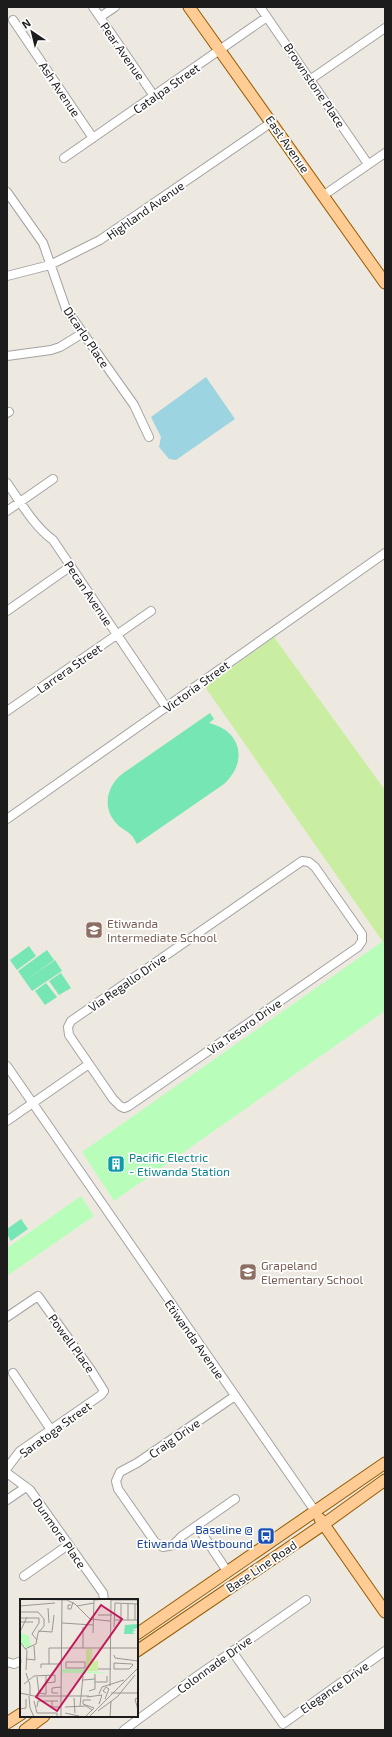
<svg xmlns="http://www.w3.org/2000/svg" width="392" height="1737" viewBox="0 0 392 1737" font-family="'Exo 2',sans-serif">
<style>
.grass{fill:#caeea1}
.park{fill:#b8feba}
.pitch{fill:#76e6b5}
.water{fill:#9cd4e1}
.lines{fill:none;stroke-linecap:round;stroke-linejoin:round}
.minor-casing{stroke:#a3a3a3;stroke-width:10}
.major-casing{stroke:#945c00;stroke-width:13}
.minor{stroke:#fff;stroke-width:8}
.major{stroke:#ffcc95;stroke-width:11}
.labels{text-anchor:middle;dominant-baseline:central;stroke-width:3.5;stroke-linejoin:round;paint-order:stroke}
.street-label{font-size:12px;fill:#1c1c1c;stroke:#fff}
.education-label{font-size:12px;fill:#785e54;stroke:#fff;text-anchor:start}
.culture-label{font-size:12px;fill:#0d838f;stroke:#fff;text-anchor:start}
.transit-label{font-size:12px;fill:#164399;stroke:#fff;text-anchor:end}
.inset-road{fill:none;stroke:#9a9792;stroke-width:1}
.view{fill:#c2185b;fill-opacity:0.15;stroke:#c2185b;stroke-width:2}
.inset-edge{fill:none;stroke:#1c1c1c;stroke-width:2}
</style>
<rect width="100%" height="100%" fill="#eee9e0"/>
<path class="grass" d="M274,637l111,153v155l-180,-258z"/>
<path class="park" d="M383,941l2,4v66l-271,190 -32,-49z
M81,1196l13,20 -87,60v-28z"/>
<path class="pitch" d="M210,713l4,6 -5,4c33,8 39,39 15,61l-87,60c-2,-3 -4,-8 -7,-10 -4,-4 -10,-6 -13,-10 -15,-15 -11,-37 5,-50z
M29,946l7,10 -19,14 -7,-10z
M47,950l7,10 -29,21 -7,-10z
M55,960l7,11 -30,20 -7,-10z
M61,973l10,15 -12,7 -10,-14z
M46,983l11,14 -12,8 -10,-14z
M21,1219l7,10 -17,12 -4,-7v-5z"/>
<path class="water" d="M206,377l29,42 -59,41 -7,-1 -10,-12 2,-10 -10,-20z"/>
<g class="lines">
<defs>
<path id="minor" d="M93,7l61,89
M260,7l108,157
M100,17l15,-10
M13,20l80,118
M311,79l74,-51
M64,158l203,-141
M7,192l36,51 23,66 68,96 15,32
M324,195l61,-42
M7,276l43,-11 50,-25 172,-118
M7,356l44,-6 9,-3 23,-14
M7,413l2,-1
M7,483c14,20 27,43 46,57l113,167
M7,511l46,-32
M7,611l64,-45
M7,711l144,-100
M7,819l378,-266
M302,861l7,1 6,5 47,67v7l-4,6 -229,159 -5,2 -4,-2 -7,-7 -44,-64 -1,-8 3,-6z
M7,1066l308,445
M7,1121l82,-57
M7,1317l31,-21 53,74 13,21 -3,4 -81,56 -13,17
M13,1373l38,57
M235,1396l-98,67 -17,9 -4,9 2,8 37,53 8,5 10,-2 9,-9 53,-37
M7,1473l23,17 73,103 1,7
M7,1500l19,-13
M197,1526l30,45
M24,1576l44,-31
M232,1651l51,73 102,-73
M7,1662l7,2 7,-3
M124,1730l73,-54 109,-76"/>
<path id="major" d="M189,7l196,276
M320,1519l65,93
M137,1634l248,-171
M137,1651l187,-127 61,-44
M7,1723l14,-9
M25,1730l19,-14"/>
</defs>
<use href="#minor" class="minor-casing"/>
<use href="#major" class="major-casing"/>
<use href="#minor" class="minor"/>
<use href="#major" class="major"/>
</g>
<defs>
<symbol id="school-square" viewBox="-11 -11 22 22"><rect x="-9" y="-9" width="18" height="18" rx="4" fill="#8d6e63" stroke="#fff"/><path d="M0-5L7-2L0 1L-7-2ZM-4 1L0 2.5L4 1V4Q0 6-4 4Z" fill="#fff"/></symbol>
<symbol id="building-square" viewBox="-11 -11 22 22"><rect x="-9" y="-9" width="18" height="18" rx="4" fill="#0f9aa8" stroke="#fff"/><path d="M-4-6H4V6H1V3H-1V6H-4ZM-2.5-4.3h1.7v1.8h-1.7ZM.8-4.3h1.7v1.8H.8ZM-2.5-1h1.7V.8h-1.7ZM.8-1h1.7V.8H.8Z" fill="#fff"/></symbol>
<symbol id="bus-square" viewBox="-11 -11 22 22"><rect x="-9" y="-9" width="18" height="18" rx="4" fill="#1a4fb4" stroke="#fff"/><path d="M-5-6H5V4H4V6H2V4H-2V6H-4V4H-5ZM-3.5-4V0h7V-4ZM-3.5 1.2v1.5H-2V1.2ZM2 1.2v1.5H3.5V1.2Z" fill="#fff"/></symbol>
</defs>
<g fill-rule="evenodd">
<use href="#school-square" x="84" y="920" width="20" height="20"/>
<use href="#building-square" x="106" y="1154" width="20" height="20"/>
<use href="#school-square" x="238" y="1262" width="20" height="20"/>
<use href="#bus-square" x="256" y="1526" width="20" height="20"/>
</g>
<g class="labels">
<g class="street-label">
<text transform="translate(123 51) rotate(55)">Pear Avenue</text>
<text transform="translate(315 85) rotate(56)">Brownstone Place</text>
<text transform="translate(166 88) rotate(-35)">Catalpa Street</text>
<text transform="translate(60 89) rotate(56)">Ash Avenue</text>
<text transform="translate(288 144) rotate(55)">East Avenue</text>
<text transform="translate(145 210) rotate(-35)">Highland Avenue</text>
<text transform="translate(87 337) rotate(56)">Dicarlo Place</text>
<text transform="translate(89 593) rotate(56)">Pecan Avenue</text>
<text transform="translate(69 668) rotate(-35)">Larrera Street</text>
<text transform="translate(196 686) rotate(-36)">Victoria Street</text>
<text transform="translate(127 982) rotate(-35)">Via Regallo Drive</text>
<text transform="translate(244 1026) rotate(-35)">Via Tesoro Drive</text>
<text transform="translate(195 1339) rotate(55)">Etiwanda Avenue</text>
<text transform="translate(72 1343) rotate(54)">Powell Place</text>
<text transform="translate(55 1429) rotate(-36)">Saratoga Street</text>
<text transform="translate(174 1438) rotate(-35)">Craig Drive</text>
<text transform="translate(60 1533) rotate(55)">Dunmore Place</text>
<text transform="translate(261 1566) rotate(-34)">Base Line Road</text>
<text transform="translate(214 1664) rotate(-36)">Colonnade Drive</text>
<text transform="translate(334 1687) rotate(-35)">Elegance Drive</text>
</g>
<g class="education-label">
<text x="107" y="923">Etiwanda<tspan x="107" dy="14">Intermediate School</tspan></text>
<text x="261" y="1265">Grapeland<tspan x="261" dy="14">Elementary School</tspan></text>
</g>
<g class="culture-label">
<text x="129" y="1157">Pacific Electric<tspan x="129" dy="14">- Etiwanda Station</tspan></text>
</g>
<g class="transit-label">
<text x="253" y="1529">Baseline @<tspan x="253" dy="14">Etiwanda Westbound</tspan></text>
</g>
</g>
<g transform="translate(20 1599)">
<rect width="118" height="118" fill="#eee9e0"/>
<path d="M66,50h6v12h6v10h-12z" fill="#caeea1"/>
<path d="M2,34l7,3 2,11 -4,1 -7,-6v-8zM42,70h24v2l24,2h-48z" fill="#b8feba"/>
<path d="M118,25v7l-1,-3 -5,2h4l-4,2 3,2h-11l1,-9z" fill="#76e6b5"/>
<path class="inset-road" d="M0,0l47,1 8,4 15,15 20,2M91,1h27M101,5v17M108,5v16M51,6h-3v4h3l2,-7M0,7l35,-3M57,7l17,-3M28,9l1,15M0,13h18l6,7v7l-6,7 -2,11 -11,5M78,16h14M0,19h19v5l-7,11 5,6M95,21h23M115,21v-16M0,23h13M42,24l31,2M63,28v21M94,28l1,-24 23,1M18,32l14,1 2,-17M0,33l7,-15M73,34l1,-33 14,-1M0,43l7,9 -1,19M0,51l1,13M94,56l1,3 23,3M6,60l9,1 -1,-14M46,63h19v6h-19zM94,64l18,1 1,1 -4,4h-15zM29,65v-16h89M21,69v-4h21M78,70h13M6,74l4,12v10M17,78l2,16 7,1v-19M63,81l12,-1M75,83h12v-6M4,85l10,-8 21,-1v7l-9,1M90,87l1,-87M69,92l6,-2v-15M0,94l14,3h55M38,94h-6v-5l9,-1M91,94h27M79,95l3,-7 22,-7M9,97l1,12 4,9M41,98l1,-98M67,98l15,-2 -3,9M54,99l1,15M118,99l-3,1 3,11M85,100l4,-10 -3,-2 -3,4 3,2M14,102l3,12h20v4M32,102v6h9M60,107l3,-30M17,108l1,-6h20M45,108l21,-1 6,4M0,110l6,-1v-9M78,112l19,-14 18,-22M45,114l14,3M41,118v-20M65,118l9,-9 -11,-4v-4h8M69,118l49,-49M90,118l1,-16"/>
<path class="view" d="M81,6l21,14 -65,92 -21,-14z"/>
<rect width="118" height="118" class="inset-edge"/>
</g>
<rect width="392" height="1737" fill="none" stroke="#1c1c1c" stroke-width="16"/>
<g transform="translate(32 32) rotate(325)" stroke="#ffffff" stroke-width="3" paint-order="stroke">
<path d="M0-3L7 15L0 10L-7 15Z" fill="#1c1c1c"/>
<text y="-6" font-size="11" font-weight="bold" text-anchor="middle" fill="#1c1c1c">N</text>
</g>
</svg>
